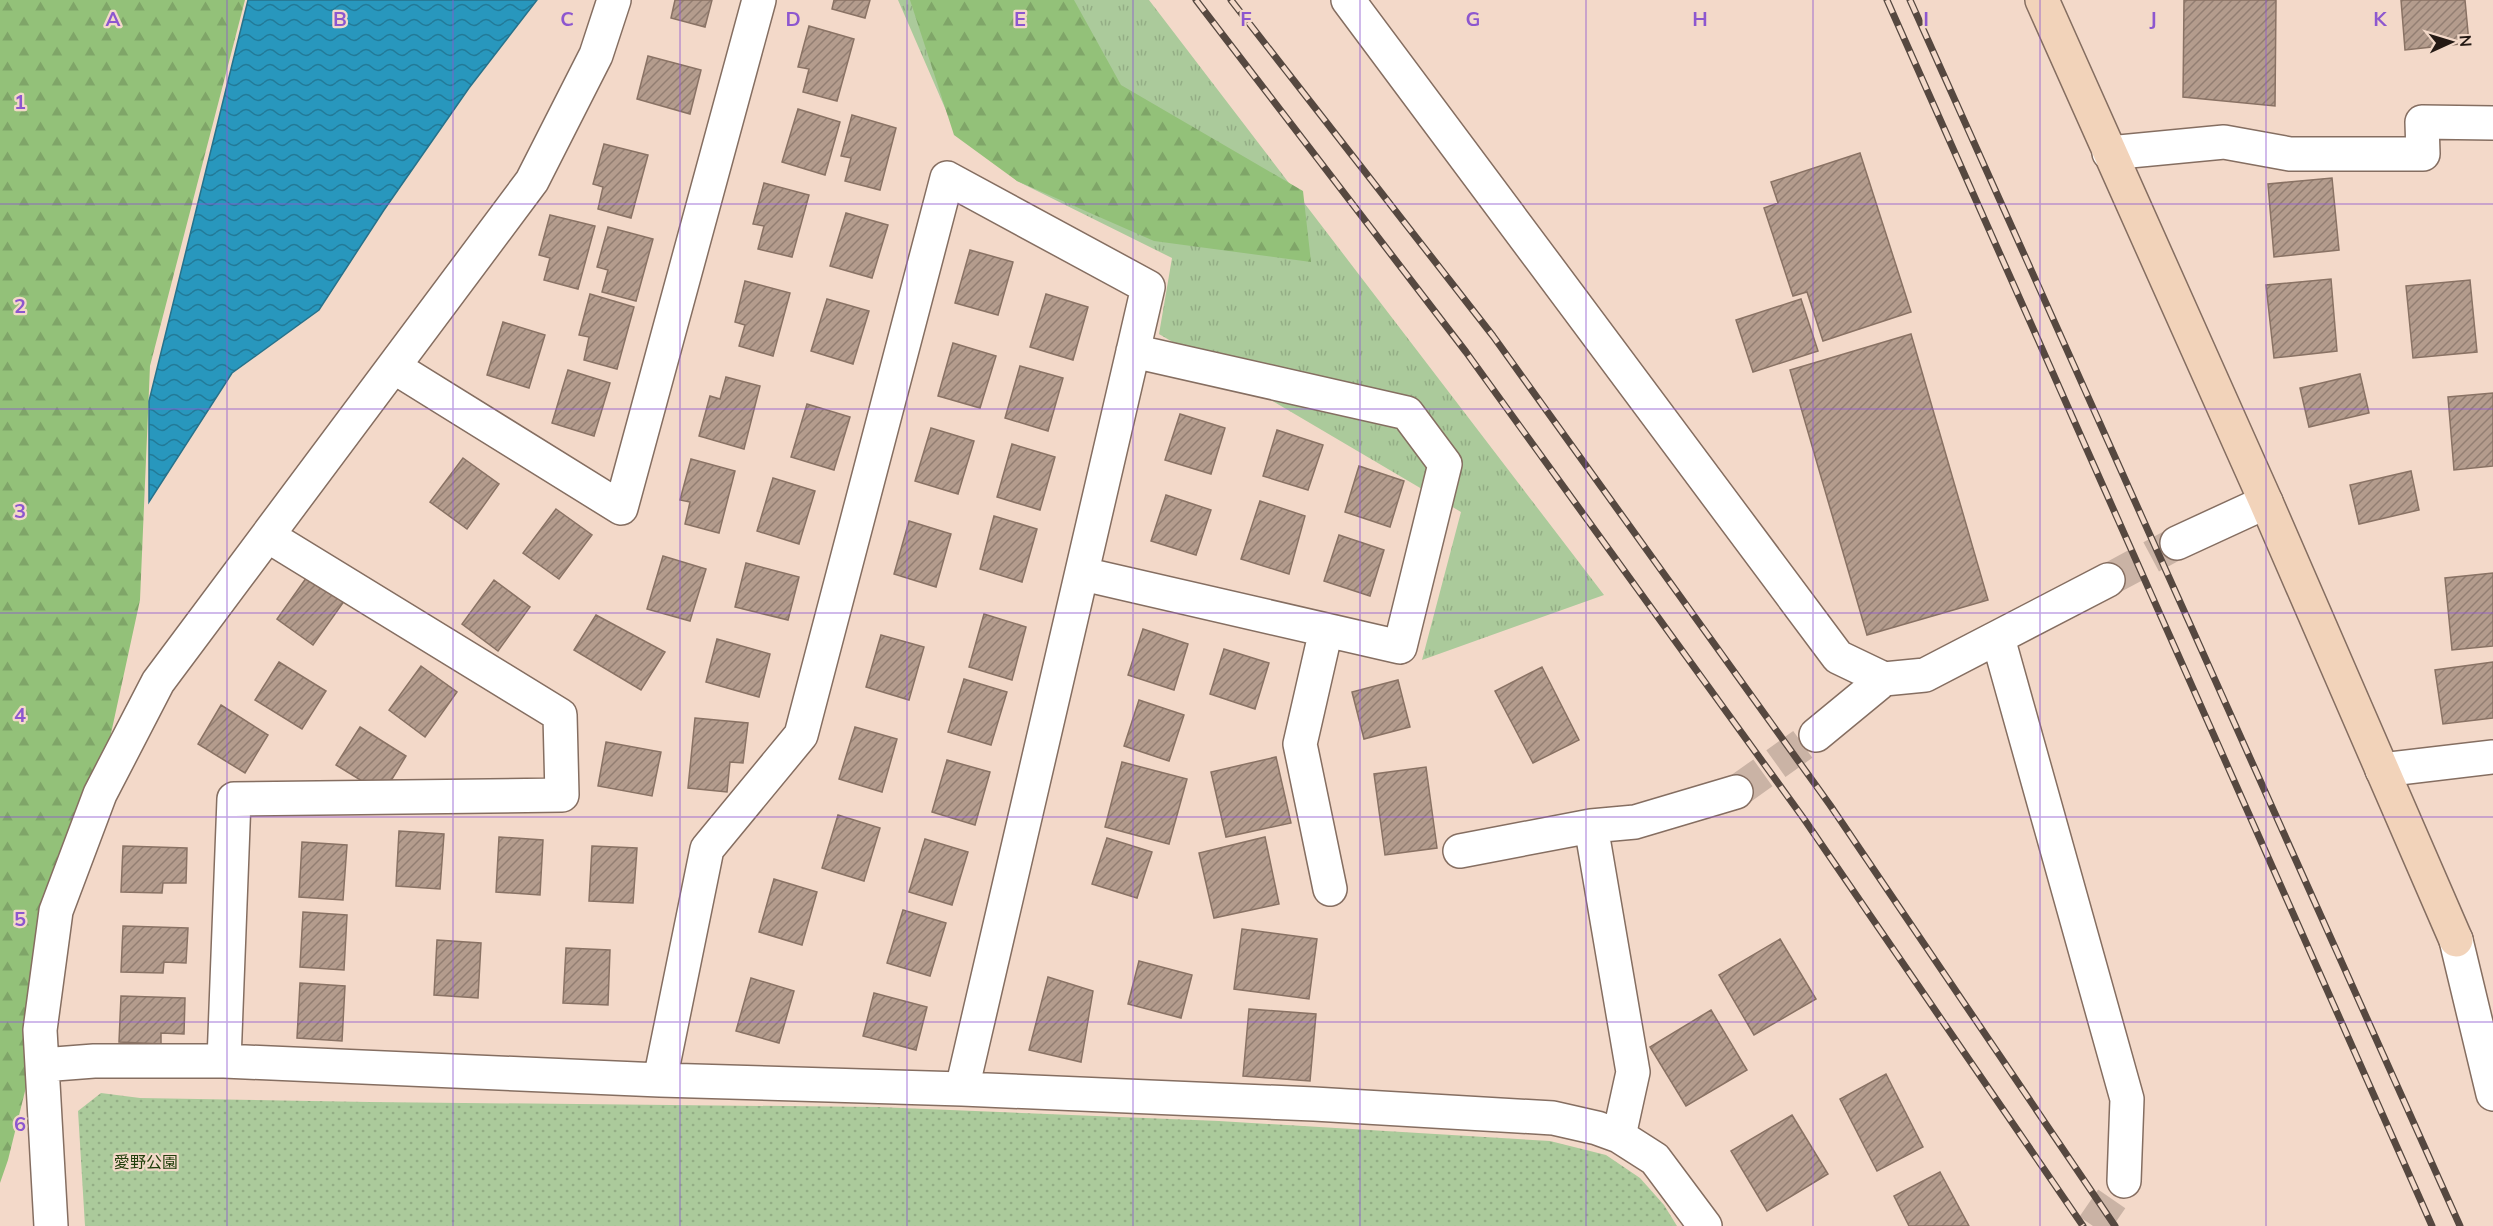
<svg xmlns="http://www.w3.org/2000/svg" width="2493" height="1226" font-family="Mulish,'Noto Sans JP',sans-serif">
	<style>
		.grass { fill: url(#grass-tufts) }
		.forest { fill: url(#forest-firs) }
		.park { fill: url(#park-dots) }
		.water { fill: url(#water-waves); stroke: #27728b; stroke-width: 1.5 }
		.building { fill: url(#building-hatch); stroke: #897264; stroke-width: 1.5 }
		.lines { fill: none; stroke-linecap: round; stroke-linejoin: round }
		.street-tunnel { stroke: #cab3a5; stroke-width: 33; stroke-dasharray: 33 16; stroke-linecap: butt }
		.street-casing { stroke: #856e61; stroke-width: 36 }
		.secondary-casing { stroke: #856e61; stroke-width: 36 }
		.street { stroke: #fff; stroke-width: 33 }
		.secondary { stroke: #f2d3ba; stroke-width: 33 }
		.rail-casing { stroke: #564840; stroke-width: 7 }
		.rail { stroke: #f3d9c9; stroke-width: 4.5; stroke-dasharray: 14; stroke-linecap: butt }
		.grid { fill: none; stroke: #8d57cf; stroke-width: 1.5; stroke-opacity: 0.55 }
		.labels { text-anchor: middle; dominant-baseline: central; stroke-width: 4.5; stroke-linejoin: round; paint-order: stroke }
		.park-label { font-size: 16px; fill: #223f0c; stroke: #f3d9c9 }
		.grid-label { font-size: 20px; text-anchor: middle; font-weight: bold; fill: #8d57cf; stroke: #f3d9c9; stroke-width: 4.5; stroke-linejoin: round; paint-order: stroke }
	</style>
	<defs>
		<pattern id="grass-tufts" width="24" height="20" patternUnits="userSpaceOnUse" patternTransform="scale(1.5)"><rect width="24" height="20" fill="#abca9b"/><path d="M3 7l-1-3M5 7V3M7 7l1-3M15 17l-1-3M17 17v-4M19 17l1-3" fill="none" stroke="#93ad85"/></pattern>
		<pattern id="forest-firs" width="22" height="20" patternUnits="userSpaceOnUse" patternTransform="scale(1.5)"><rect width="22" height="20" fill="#93c179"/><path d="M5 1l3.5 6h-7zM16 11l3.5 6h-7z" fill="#7fa568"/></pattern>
		<pattern id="park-dots" width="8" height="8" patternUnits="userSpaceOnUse" patternTransform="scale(1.5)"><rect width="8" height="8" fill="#abca9b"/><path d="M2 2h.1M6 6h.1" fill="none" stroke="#93ad85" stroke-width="1.8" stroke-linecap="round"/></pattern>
		<pattern id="water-waves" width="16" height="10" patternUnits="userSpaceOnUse" patternTransform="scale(1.5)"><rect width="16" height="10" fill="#2897bd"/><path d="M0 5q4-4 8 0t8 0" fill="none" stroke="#227a98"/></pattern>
		<pattern id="building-hatch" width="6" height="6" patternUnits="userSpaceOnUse" patternTransform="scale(1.5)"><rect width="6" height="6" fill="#b49c8d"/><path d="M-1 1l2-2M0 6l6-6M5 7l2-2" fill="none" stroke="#927e72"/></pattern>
	</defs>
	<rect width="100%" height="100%" fill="#f3d9c9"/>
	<path class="grass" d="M 898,0 L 1149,0 L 1604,595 L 1422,660 L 1461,512 L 1159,334 L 1172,258 L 1017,181 L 948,115 Z"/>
	<path class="forest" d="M 0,0 L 245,0 L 150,366 L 140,600 L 94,812 L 8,1160 L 0,1183 Z
		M 910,0 L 1074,0 L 1121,85 L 1303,191 L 1311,262 L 1154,241 L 1017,181 L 954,135 Z"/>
	<path class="park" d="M 101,1093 L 140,1098 L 370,1102 L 877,1107 L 1219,1121 L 1550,1141 L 1606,1155 L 1640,1178 L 1664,1205 L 1677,1226 L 85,1226 L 78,1111 Z"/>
	<path class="water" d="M 248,0 L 537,0 L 469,88 L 384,210 L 319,310 L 232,373 L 149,502 L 149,401 Z"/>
	<path class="building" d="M 675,0 L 712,0 L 705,27 L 671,18 Z
		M 834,0 L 870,0 L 865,18 L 832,9 Z
		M 2184,0 L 2276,0 L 2275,106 L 2183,97 Z
		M 2401,0 L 2465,0 L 2469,43 L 2405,50 Z
		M 809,26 L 854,39 L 837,101 L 803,92 L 809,69 L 798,67 Z
		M 648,56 L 701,70 L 690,114 L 637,99 Z
		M 798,109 L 840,122 L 825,175 L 782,162 Z
		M 852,115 L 896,128 L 880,190 L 845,181 L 851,158 L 841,156 Z
		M 604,144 L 648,155 L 631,218 L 598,209 L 603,187 L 593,184 Z
		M 1860,153 L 1911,312 L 1823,341 L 1807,292 L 1793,296 L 1764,208 L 1778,203 L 1771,182 Z
		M 2332,178 L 2339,250 L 2274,257 L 2268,184 Z
		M 764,183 L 809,195 L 792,257 L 758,249 L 764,226 L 753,224 Z
		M 846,213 L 888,225 L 872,278 L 830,266 Z
		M 550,215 L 595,226 L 578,289 L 544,280 L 550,258 L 539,255 Z
		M 608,227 L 653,239 L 636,301 L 602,292 L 608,270 L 597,267 Z
		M 970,250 L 1013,262 L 998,315 L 955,303 Z
		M 2331,279 L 2337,351 L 2274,358 L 2266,285 Z
		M 2470,280 L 2477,352 L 2413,358 L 2406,286 Z
		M 745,281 L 790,293 L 773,356 L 739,346 L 745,325 L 735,322 Z
		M 590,294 L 634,307 L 617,369 L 584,360 L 589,337 L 579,335 Z
		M 1046,294 L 1088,307 L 1073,360 L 1030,347 Z
		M 827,299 L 869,311 L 853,364 L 811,351 Z
		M 1801,299 L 1818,351 L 1753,372 L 1736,320 Z
		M 503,322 L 545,335 L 529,388 L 487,375 Z
		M 1911,334 L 1988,600 L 1867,635 L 1790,370 Z
		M 953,343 L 996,356 L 980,408 L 938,396 Z
		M 1020,366 L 1063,378 L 1048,431 L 1005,418 Z
		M 568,370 L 610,383 L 594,436 L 552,423 Z
		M 2360,374 L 2369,413 L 2309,427 L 2300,388 Z
		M 726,377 L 760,386 L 744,449 L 699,436 L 710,396 L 720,399 Z
		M 2493,393 L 2493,466 L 2454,470 L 2448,397 Z
		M 807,404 L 850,417 L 834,470 L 791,457 Z
		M 1180,414 L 1225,428 L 1211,474 L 1165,460 Z
		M 931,428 L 974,441 L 958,494 L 915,481 Z
		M 1277,430 L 1323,445 L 1308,490 L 1263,476 Z
		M 1012,444 L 1055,457 L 1040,510 L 997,497 Z
		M 463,458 L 499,484 L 467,529 L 430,502 Z
		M 691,459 L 735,471 L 719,533 L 685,524 L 690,502 L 680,500 Z
		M 1359,466 L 1404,481 L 1390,527 L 1345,512 Z
		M 2411,471 L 2419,510 L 2359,524 L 2350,485 Z
		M 773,478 L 815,491 L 799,544 L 757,531 Z
		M 1166,495 L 1211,510 L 1196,555 L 1151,541 Z
		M 1260,501 L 1305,516 L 1289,574 L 1241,559 Z
		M 556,509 L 592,535 L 559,579 L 523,553 Z
		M 994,516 L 1037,529 L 1022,582 L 980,569 Z
		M 909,521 L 951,534 L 936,587 L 894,574 Z
		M 1339,535 L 1384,550 L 1370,596 L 1324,581 Z
		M 663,556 L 706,569 L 690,621 L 647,609 Z
		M 746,563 L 799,577 L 788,620 L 735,607 Z
		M 2493,573 L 2493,646 L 2452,650 L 2445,578 Z
		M 309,574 L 345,600 L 313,645 L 277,619 Z
		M 494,580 L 530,607 L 498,651 L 462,624 Z
		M 984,614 L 1026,627 L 1012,680 L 969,667 Z
		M 596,615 L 665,652 L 641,690 L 574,650 Z
		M 1143,629 L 1188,644 L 1174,690 L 1128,675 Z
		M 881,635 L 924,647 L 909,700 L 866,687 Z
		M 717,639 L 770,654 L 759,697 L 706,682 Z
		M 1224,649 L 1269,663 L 1255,709 L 1210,694 Z
		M 279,662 L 326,691 L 302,729 L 255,700 Z
		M 2493,662 L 2493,718 L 2443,724 L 2435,670 Z
		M 421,666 L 457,692 L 425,737 L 389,710 Z
		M 1542,667 L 1579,740 L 1533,763 L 1495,691 Z
		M 964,679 L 1007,692 L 991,745 L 948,732 Z
		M 1398,680 L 1410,727 L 1364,739 L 1352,692 Z
		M 1139,700 L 1184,715 L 1169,761 L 1124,746 Z
		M 221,705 L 268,735 L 245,773 L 198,744 Z
		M 695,718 L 748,723 L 743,763 L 730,762 L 727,792 L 688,788 Z
		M 360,727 L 406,756 L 383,794 L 336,765 Z
		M 855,727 L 897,739 L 882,792 L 839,779 Z
		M 606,742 L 661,752 L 652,796 L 598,786 Z
		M 1276,757 L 1291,823 L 1226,837 L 1211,772 Z
		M 947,760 L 990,772 L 975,825 L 932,812 Z
		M 1122,762 L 1187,779 L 1169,844 L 1105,827 Z
		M 1426,767 L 1437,848 L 1385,855 L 1374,774 Z
		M 838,815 L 880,828 L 864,881 L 822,868 Z
		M 399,831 L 444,834 L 440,889 L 396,886 Z
		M 499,837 L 543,840 L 540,895 L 496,892 Z
		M 1265,837 L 1279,904 L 1214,918 L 1199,853 Z
		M 1107,838 L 1152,852 L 1137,898 L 1092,884 Z
		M 925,839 L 968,852 L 952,905 L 909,892 Z
		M 302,842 L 347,845 L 343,900 L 299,897 Z
		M 123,846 L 187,848 L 186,883 L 163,883 L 162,893 L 121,892 Z
		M 592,846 L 637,848 L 633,903 L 589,901 Z
		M 774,879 L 817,892 L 802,945 L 759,932 Z
		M 903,910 L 946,923 L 930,976 L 887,963 Z
		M 303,912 L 347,915 L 344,970 L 300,967 Z
		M 123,926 L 188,928 L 186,963 L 164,962 L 163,973 L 121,972 Z
		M 1242,929 L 1317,939 L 1309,999 L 1234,989 Z
		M 1780,939 L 1816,999 L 1754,1035 L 1719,975 Z
		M 437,940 L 481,943 L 478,998 L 434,995 Z
		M 566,948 L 610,950 L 608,1005 L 563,1003 Z
		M 1139,961 L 1192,975 L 1181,1018 L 1128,1004 Z
		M 1048,977 L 1093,991 L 1081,1062 L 1029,1050 Z
		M 751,978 L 794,991 L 779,1043 L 736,1031 Z
		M 300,983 L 345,986 L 342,1041 L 297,1038 Z
		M 874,993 L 927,1007 L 916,1050 L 863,1036 Z
		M 121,996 L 185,998 L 184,1034 L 161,1033 L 161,1044 L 119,1042 Z
		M 1249,1009 L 1316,1014 L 1310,1081 L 1243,1076 Z
		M 1711,1010 L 1747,1070 L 1686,1106 L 1650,1047 Z
		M 1886,1074 L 1923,1147 L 1877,1171 L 1840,1099 Z
		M 1792,1115 L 1828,1174 L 1767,1211 L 1731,1151 Z
		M 1940,1172 L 1969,1226 L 1909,1226 L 1894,1196 Z"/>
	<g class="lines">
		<path class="street-tunnel" d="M 2108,580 L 2177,543
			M 1736,792 L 1816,735
			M 2093,1226 L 2124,1181"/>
		<defs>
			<path id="street" d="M 1348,0 L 1838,657 L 1884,679 L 1925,675 L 2108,580
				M 2109,153 L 2224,142 L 2290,154 L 2423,154 L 2422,122 L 2493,123
				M 394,367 L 621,508 L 759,0
				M 2177,543 L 2266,502
				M 1083,574 L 1400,647 L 1445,464 L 1407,413 L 1133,351
				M 1326,630 L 1300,744 L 1330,889
				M 1998,638 L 2127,1099 L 2124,1181
				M 1816,735 L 1884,679
				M 2382,770 L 2493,757
				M 1591,826 L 1633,1072 L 1619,1136
				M 1460,851 L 1591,826 L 1635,822 L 1736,792
				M 2456,940 L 2493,1094
				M 224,1061 L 234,799 L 562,795 L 560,715 L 268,536
				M 42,1065 L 94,1061 L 224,1061 L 660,1080 L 962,1089 L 1314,1104 L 1553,1118 L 1597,1128 L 1619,1136 L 1655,1159 L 1705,1226
				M 660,1080 L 707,849 L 801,735 L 947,178 L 1148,287 L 962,1089
				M 51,1226 L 40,1030 L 56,911 L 100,794 L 158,682 L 532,181 L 596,55 L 614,0"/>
			<path id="secondary" d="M 2042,0 L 2266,502 L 2456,940"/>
		</defs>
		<use href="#street" class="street-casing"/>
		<use href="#secondary" class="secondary-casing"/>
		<use href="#street" class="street"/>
		<use href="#secondary" class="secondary"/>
		<defs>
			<path id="rail" d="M 1196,0 L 1466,352 L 1804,819 L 2083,1226
				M 1231,0 L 1493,336 L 1830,805 L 2115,1226
				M 1887,0 L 2432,1226
				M 1910,0 L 2460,1226"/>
		</defs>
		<use href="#rail" class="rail-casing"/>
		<use href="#rail" class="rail"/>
	</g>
	<path class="grid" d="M 227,0 L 227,1226M 453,0 L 453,1226M 680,0 L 680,1226M 907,0 L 907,1226M 1133,0 L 1133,1226M 1360,0 L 1360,1226M 1586,0 L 1586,1226M 1813,0 L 1813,1226M 2040,0 L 2040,1226M 2266,0 L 2266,1226M 0,204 L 2493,204M 0,409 L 2493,409M 0,613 L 2493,613M 0,817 L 2493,817M 0,1022 L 2493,1022"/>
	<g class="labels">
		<g class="park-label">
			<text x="146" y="1162">愛野公園</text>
		</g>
	</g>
	<g class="grid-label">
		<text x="113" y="26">A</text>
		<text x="340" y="26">B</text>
		<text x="567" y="26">C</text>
		<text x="793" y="26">D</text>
		<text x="1020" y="26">E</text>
		<text x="1246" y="26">F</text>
		<text x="1473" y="26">G</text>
		<text x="1700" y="26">H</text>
		<text x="1926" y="26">I</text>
		<text x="2153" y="26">J</text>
		<text x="2380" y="26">K</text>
		<text x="20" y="109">1</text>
		<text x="20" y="313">2</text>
		<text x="20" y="518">3</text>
		<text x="20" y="722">4</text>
		<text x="20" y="926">5</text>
		<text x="20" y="1131">6</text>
	</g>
	<g transform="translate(2451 42) rotate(86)" stroke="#f3d9c9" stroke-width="4.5" paint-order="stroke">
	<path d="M0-4.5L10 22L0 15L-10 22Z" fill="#241a15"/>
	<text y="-9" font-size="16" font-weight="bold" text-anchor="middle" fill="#241a15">N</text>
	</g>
</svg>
